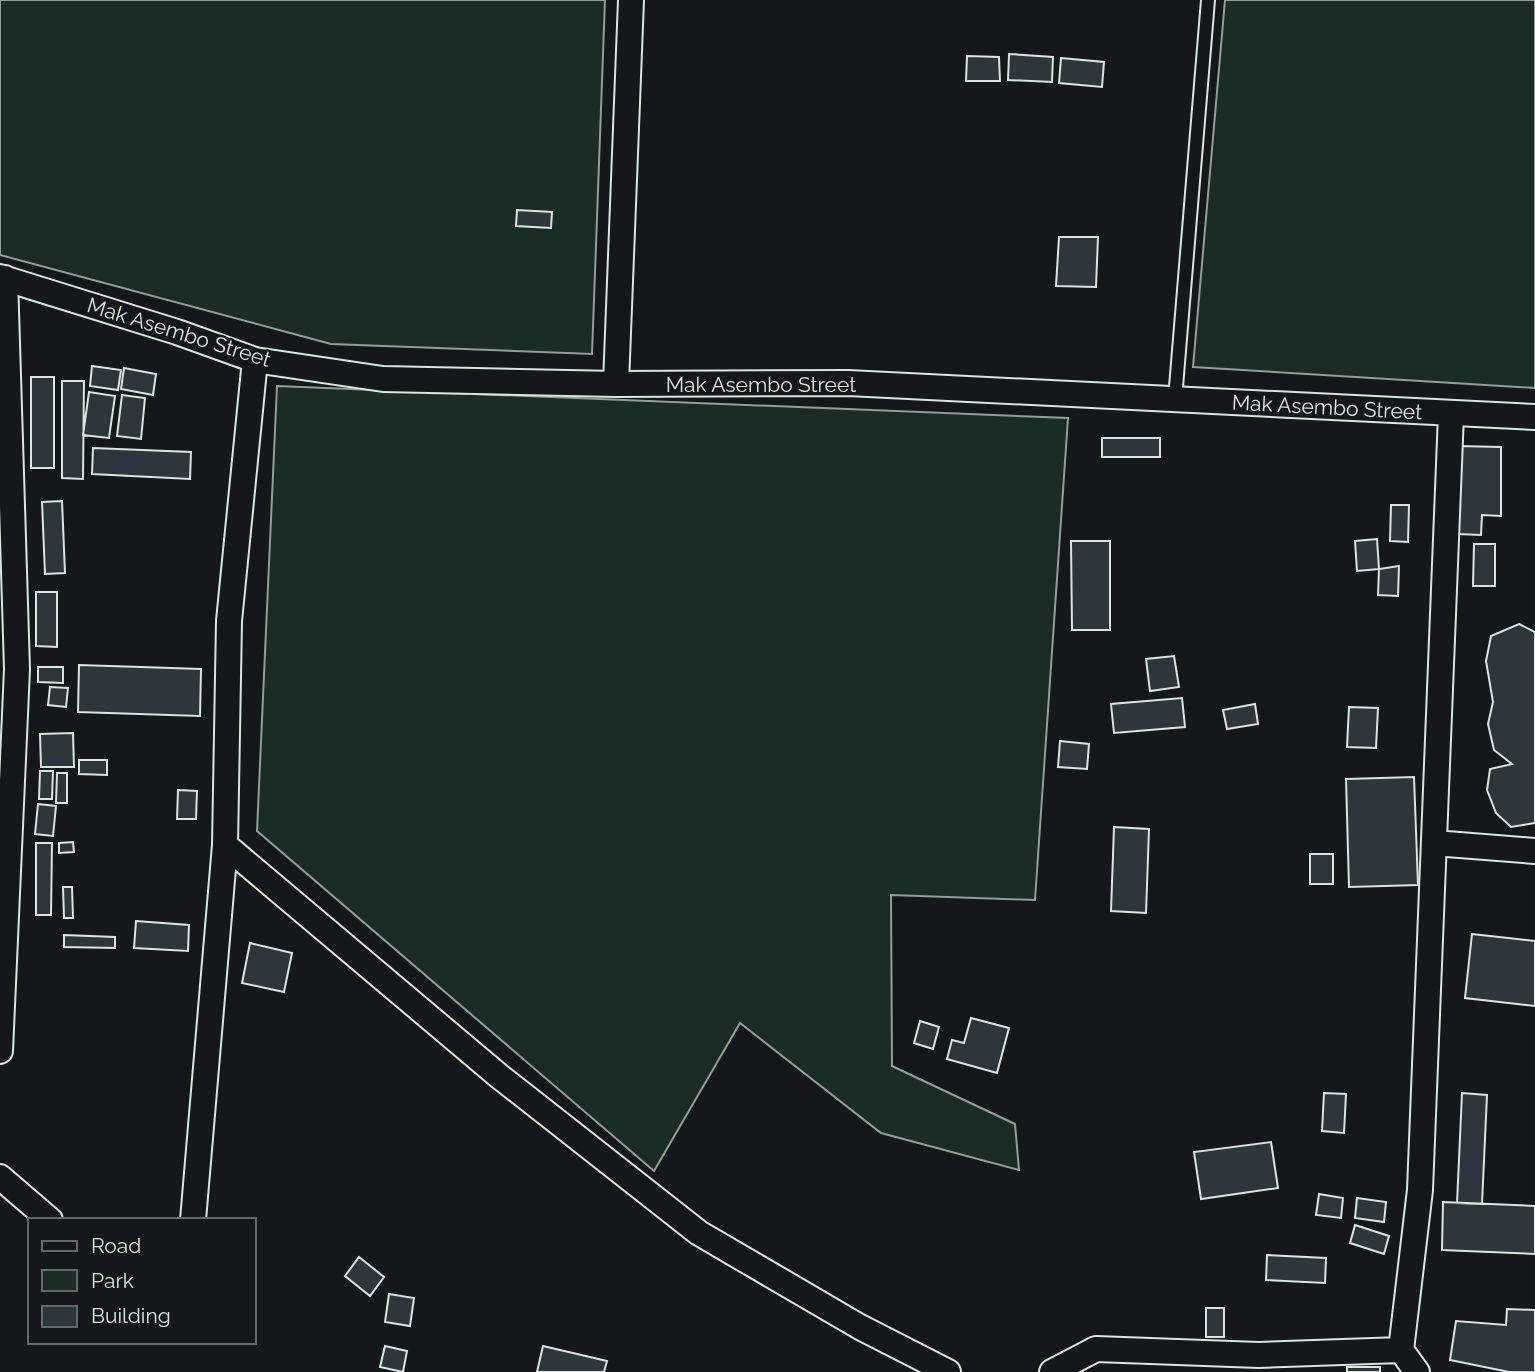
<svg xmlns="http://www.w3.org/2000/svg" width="1535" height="1372" font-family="Raleway,sans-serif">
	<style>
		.green { fill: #1a2d24; stroke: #939e99; stroke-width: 2 }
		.building { fill: #2c363c; stroke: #d8e6dc; stroke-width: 2 }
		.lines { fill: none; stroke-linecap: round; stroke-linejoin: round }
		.lane-casing { stroke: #d8e6dc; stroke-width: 16 }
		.street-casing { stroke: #d8e6dc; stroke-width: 28 }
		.lane { stroke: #14181c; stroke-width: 12 }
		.street { stroke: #14181c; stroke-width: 24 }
		.labels { text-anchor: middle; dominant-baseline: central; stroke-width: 5; stroke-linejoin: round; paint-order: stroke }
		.street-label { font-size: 21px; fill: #d8e6dc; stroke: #14181c }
	</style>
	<rect width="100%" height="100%" fill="#14181c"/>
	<path class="green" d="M 0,0 L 605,0 L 592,354 L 331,344 L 0,255 Z
		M 1225,0 L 1535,0 L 1535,388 L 1193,367 Z
		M 277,386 L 1068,418 L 1035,900 L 891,895 L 892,1066 L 1015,1124 L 1019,1170 L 881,1133 L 740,1023 L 654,1171 L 257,831 Z"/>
	<path class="building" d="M 1009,54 L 1053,57 L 1052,82 L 1008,80 Z
		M 967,56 L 999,57 L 1000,81 L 966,81 Z
		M 1061,58 L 1104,62 L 1102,87 L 1059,83 Z
		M 517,210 L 552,212 L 551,228 L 516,226 Z
		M 1059,237 L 1098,237 L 1096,287 L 1056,286 Z
		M 92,366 L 121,370 L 118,390 L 90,386 Z
		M 124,368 L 156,374 L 153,395 L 121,389 Z
		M 31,377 L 54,377 L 54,468 L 31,468 Z
		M 62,381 L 84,381 L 83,479 L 62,478 Z
		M 89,392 L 115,396 L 109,438 L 83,435 Z
		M 122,395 L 145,398 L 141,439 L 117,436 Z
		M 1102,438 L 1160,438 L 1160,457 L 1102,457 Z
		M 1458,446 L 1501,447 L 1501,516 L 1482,515 L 1481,535 L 1458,534 Z
		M 93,448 L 191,452 L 190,479 L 92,474 Z
		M 62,501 L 65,573 L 45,574 L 42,502 Z
		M 1391,505 L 1409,505 L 1408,542 L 1390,541 Z
		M 1377,539 L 1379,569 L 1357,571 L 1355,541 Z
		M 1071,541 L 1110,541 L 1110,630 L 1072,630 Z
		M 1474,544 L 1495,544 L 1495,586 L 1473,586 Z
		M 1399,566 L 1398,596 L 1378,595 L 1379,569 Z
		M 36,592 L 57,592 L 57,647 L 36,646 Z
		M 1519,624 L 1535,632 L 1535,823 L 1511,827 L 1496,813 L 1487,790 L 1490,769 L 1512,764 L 1494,750 L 1488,724 L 1493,702 L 1486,661 L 1491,636 Z
		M 1174,656 L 1179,687 L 1150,691 L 1146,659 Z
		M 79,665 L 201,669 L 200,716 L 78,712 Z
		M 38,667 L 63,667 L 63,683 L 38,682 Z
		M 50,687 L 68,688 L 66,707 L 48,705 Z
		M 1182,698 L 1185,727 L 1114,733 L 1111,704 Z
		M 1255,704 L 1258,724 L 1227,729 L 1223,710 Z
		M 1349,707 L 1378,708 L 1376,748 L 1347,747 Z
		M 73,733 L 74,767 L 41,767 L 40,734 Z
		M 1060,741 L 1089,744 L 1087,769 L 1058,767 Z
		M 79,760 L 107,760 L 107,775 L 79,774 Z
		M 40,771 L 53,771 L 52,799 L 39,799 Z
		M 57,773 L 67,773 L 67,803 L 56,803 Z
		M 1414,777 L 1418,885 L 1349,887 L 1346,779 Z
		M 178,790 L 197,791 L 196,819 L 177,819 Z
		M 38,804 L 56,806 L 53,836 L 35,834 Z
		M 1114,827 L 1149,829 L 1146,913 L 1111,911 Z
		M 73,842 L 74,852 L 59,853 L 59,843 Z
		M 36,843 L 52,843 L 51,915 L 36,915 Z
		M 1310,854 L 1333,854 L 1333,884 L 1310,884 Z
		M 63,887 L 72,887 L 73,918 L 64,918 Z
		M 136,921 L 189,925 L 188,951 L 134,948 Z
		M 1472,934 L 1535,941 L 1535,1006 L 1465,998 Z
		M 64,935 L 115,937 L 115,948 L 64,947 Z
		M 250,943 L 292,953 L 284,992 L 242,983 Z
		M 971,1018 L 1009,1028 L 997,1073 L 947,1059 L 952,1040 L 964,1043 Z
		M 920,1021 L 939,1027 L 933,1049 L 914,1043 Z
		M 1324,1093 L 1346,1094 L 1344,1133 L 1322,1131 Z
		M 1462,1093 L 1487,1095 L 1482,1204 L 1457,1203 Z
		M 1271,1142 L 1278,1188 L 1201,1199 L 1194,1152 Z
		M 1319,1194 L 1343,1198 L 1341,1218 L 1316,1215 Z
		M 1357,1198 L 1386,1202 L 1384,1222 L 1355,1218 Z
		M 1443,1202 L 1535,1206 L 1535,1254 L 1442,1250 Z
		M 1355,1225 L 1389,1236 L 1384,1254 L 1350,1243 Z
		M 1267,1255 L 1326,1258 L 1325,1283 L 1266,1280 Z
		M 359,1257 L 384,1277 L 370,1296 L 345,1276 Z
		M 389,1294 L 414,1298 L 410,1326 L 385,1322 Z
		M 1206,1308 L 1224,1308 L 1224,1337 L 1206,1337 Z
		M 1507,1309 L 1535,1310 L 1535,1372 L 1509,1372 L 1450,1360 L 1456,1321 L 1506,1325 Z
		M 385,1346 L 407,1351 L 403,1372 L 380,1367 Z
		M 543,1346 L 607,1361 L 604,1372 L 537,1372 Z
		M 1347,1367 L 1380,1367 L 1380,1372 L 1347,1372 Z"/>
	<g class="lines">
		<defs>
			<path id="lane" d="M 1175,399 L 1208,0"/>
			<path id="street" d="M 0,277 L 177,332 L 255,360 L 383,379 L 616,384 L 848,383 L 1535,417
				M 616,384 L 631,0
				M 1434,843 L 1535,851
				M 225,845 L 499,1076 L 699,1233 L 860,1327 L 948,1372
				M 0,1051 L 17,669 L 5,278
				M 0,1177 L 50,1220
				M 193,1220 L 225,845 L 229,621 L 255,360
				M 1052,1372 L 1096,1349 L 1259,1355 L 1401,1350
				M 1417,1372 L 1401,1350 L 1420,1190 L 1451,414"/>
		</defs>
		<use href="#lane" class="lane-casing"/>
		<use href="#street" class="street-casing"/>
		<use href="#lane" class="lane"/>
		<use href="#street" class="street"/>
	</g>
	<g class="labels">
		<g class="street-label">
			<text transform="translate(179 332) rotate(17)">Mak Asembo Street</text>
			<text x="761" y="384">Mak Asembo Street</text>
			<text transform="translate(1327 407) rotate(3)">Mak Asembo Street</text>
		</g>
	</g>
	<rect x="28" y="1218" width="228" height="126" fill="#14181c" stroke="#626a69" stroke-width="2"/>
	<rect x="42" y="1241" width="35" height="10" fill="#14181c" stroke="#626a69" stroke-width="2"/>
	<text x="91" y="1253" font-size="21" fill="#d8e6dc">Road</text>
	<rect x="42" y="1270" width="35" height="21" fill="#1a2d24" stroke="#626a69" stroke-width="2"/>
	<text x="91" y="1288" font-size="21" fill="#d8e6dc">Park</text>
	<rect x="42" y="1306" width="35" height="21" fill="#2c363c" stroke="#626a69" stroke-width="2"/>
	<text x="91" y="1323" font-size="21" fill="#d8e6dc">Building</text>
</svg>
